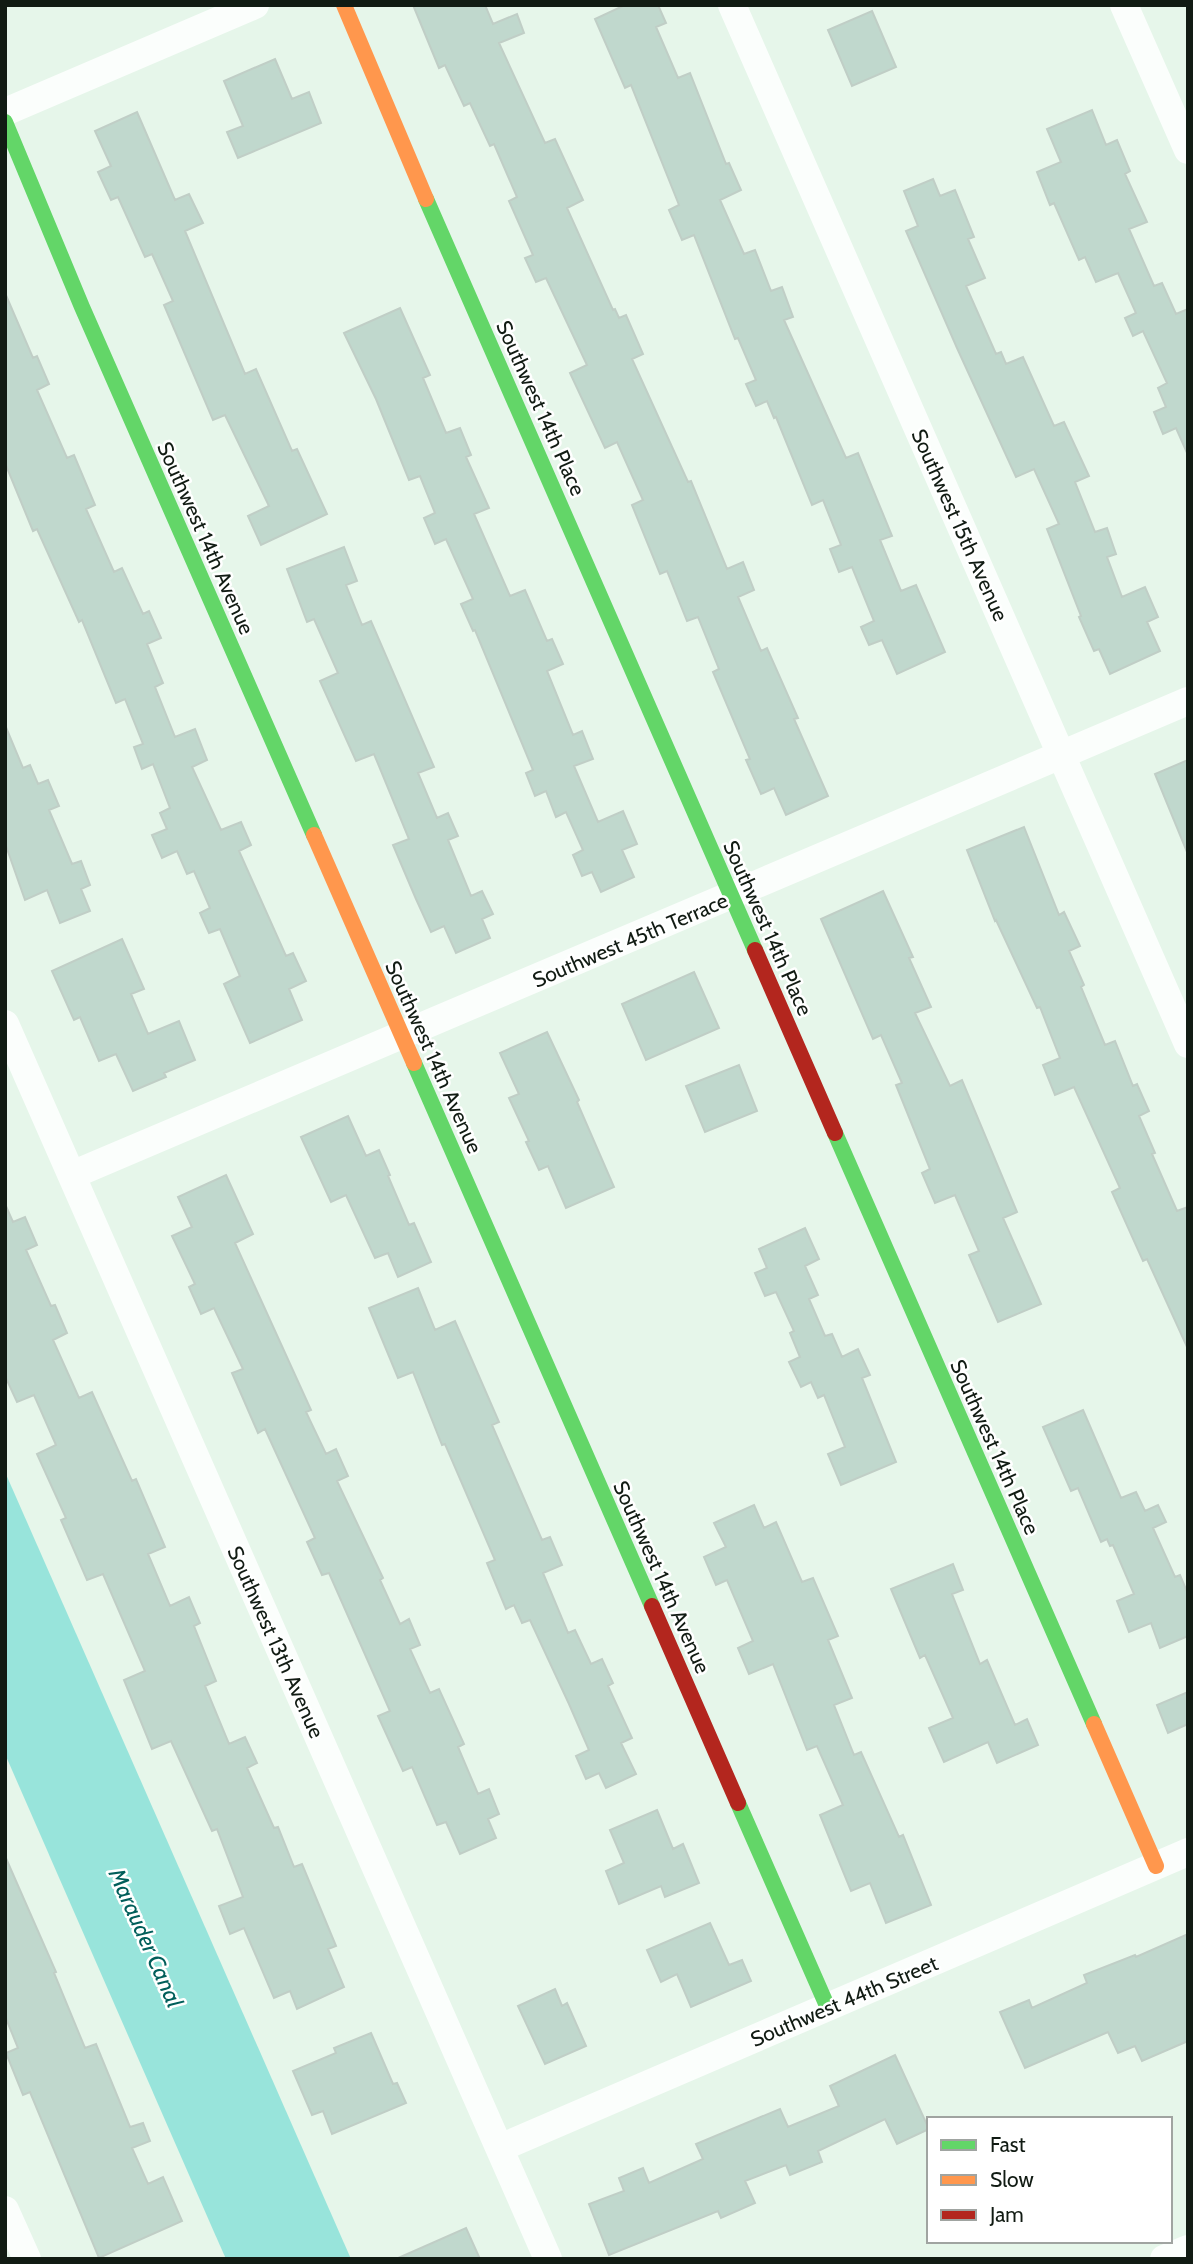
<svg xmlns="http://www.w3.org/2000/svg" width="1193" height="2264" font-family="Cabin,sans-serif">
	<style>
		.water { fill: #98e4db }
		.building { fill: #c0d8cd; stroke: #c0cec6; stroke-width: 2 }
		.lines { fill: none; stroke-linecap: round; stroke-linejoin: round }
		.street { stroke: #fbfefc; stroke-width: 28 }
		.fast { stroke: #63d668; stroke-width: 16 }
		.slow { stroke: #ff974d; stroke-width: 16 }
		.jam { stroke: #b3261e; stroke-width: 16 }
		.labels { text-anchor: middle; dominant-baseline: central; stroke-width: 5; stroke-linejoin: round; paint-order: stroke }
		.street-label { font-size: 21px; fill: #111b13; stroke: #fff }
		.water-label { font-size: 23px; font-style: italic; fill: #005e5a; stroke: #fff }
	</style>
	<rect width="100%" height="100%" fill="#e6f6ea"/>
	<path class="water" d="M 5,1472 L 351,2259 L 226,2259 L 214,2232 L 5,1754 Z"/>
	<path class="building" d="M 413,5 L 485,5 L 493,24 L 517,14 L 524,33 L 499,43 L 545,143 L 555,139 L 583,200 L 567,208 L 613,310 L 615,309 L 619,318 L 626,315 L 643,354 L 632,359 L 688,482 L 691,481 L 727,569 L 743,562 L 754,590 L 738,597 L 761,651 L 767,648 L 798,718 L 794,719 L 828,796 L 786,815 L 774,788 L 761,794 L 746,760 L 750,759 L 713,672 L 719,669 L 698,617 L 687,621 L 667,571 L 660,574 L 632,505 L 643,500 L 617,442 L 605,448 L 570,373 L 587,365 L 546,278 L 536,282 L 525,258 L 533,255 L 509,201 L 517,197 L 494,144 L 490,146 L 470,103 L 464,106 L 445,65 L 439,68 Z
		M 625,5 L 658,5 L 666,23 L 656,27 L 678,78 L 690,73 L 726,164 L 729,163 L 741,190 L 720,200 L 744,254 L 755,250 L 771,291 L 782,287 L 793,317 L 784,320 L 846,458 L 858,453 L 892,536 L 880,540 L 901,591 L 916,585 L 945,652 L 897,674 L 882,640 L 869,645 L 861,627 L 874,621 L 852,567 L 839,572 L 830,549 L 841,545 L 823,500 L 812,505 L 776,417 L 774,418 L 767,401 L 756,406 L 746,384 L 756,380 L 738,338 L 735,339 L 694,235 L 682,240 L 669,210 L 679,205 L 631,85 L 625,88 L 595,19 Z
		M 872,11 L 896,67 L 852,86 L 828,30 Z
		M 275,59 L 292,99 L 309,92 L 321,123 L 238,158 L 227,132 L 243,126 L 224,81 Z
		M 1092,110 L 1106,145 L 1117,140 L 1130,171 L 1125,174 L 1147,222 L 1129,229 L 1154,286 L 1162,283 L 1176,314 L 1188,309 L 1188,455 L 1176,428 L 1163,434 L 1154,412 L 1166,407 L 1158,388 L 1167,383 L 1143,331 L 1133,336 L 1125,318 L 1136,313 L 1118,273 L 1096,282 L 1085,257 L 1079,260 L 1054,203 L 1050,205 L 1037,172 L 1061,162 L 1047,129 Z
		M 137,112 L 175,200 L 189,194 L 203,223 L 185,231 L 245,374 L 256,369 L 292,451 L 297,449 L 327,514 L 261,545 L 248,516 L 269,506 L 225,415 L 213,420 L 164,305 L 173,301 L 152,254 L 145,257 L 118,197 L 111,200 L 98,172 L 111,166 L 95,131 Z
		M 933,179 L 940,196 L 955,190 L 974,237 L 968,239 L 985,278 L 966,286 L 996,354 L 1001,352 L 1006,364 L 1023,357 L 1054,426 L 1064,422 L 1089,476 L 1075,482 L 1095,532 L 1107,528 L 1116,554 L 1107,557 L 1122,597 L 1145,587 L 1158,617 L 1147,622 L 1160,651 L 1110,674 L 1099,649 L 1094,651 L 1079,617 L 1081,616 L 1047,529 L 1059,524 L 1034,469 L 1016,477 L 957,348 L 906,231 L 918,226 L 904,191 Z
		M 5,293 L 33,358 L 37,356 L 49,384 L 37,390 L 67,458 L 74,455 L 95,505 L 86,509 L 114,572 L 122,568 L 143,614 L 149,611 L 161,638 L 147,644 L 163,683 L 155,687 L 175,737 L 195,729 L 207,760 L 192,767 L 221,830 L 241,822 L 251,845 L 239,851 L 286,956 L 293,953 L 306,981 L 289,989 L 302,1020 L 250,1043 L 224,984 L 240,976 L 220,929 L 209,933 L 200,913 L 210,908 L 194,871 L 187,874 L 177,851 L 162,858 L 152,835 L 167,829 L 160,813 L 170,808 L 153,764 L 142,769 L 134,747 L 143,744 L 125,699 L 116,703 L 82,620 L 79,622 L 37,529 L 33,531 L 5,463 Z
		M 400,308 L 430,375 L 423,378 L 446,433 L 460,428 L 471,455 L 466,457 L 489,508 L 474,514 L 510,596 L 525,590 L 547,641 L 552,639 L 563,664 L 547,671 L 573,735 L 582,731 L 593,759 L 574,766 L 598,822 L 623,811 L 637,844 L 622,850 L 634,877 L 601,892 L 592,872 L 582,876 L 573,855 L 583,850 L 566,812 L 556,817 L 546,791 L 535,796 L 526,773 L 533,770 L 475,630 L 473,631 L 461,604 L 473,599 L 446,539 L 435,544 L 424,518 L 435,513 L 420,476 L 409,480 L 376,399 L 344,333 Z
		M 344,547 L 357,581 L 346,585 L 362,625 L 371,621 L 434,767 L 418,773 L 437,818 L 448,813 L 458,836 L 448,840 L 471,896 L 482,891 L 493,914 L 482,919 L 490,938 L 456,953 L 444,926 L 431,932 L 416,899 L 393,845 L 409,839 L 374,754 L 356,761 L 320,681 L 338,673 L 314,619 L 307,622 L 287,569 Z
		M 5,725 L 23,768 L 30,765 L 38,784 L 48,780 L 59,806 L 49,810 L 72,864 L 81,861 L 90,885 L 81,889 L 90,911 L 60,923 L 47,890 L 25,900 L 5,843 Z
		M 1188,760 L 1188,852 L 1187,852 L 1155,774 Z
		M 1024,827 L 1059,915 L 1064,912 L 1080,946 L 1069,951 L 1084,985 L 1081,987 L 1105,1045 L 1115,1041 L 1133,1086 L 1137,1084 L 1149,1111 L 1139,1116 L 1155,1153 L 1152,1154 L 1177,1211 L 1188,1207 L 1188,1349 L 1147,1259 L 1143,1261 L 1112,1192 L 1120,1188 L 1074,1087 L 1055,1095 L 1043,1065 L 1060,1058 L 1040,1007 L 1037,1008 L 996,920 L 995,921 L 967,850 Z
		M 883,891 L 913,957 L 909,958 L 931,1007 L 915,1013 L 950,1086 L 962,1080 L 1017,1212 L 1003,1218 L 1041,1304 L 998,1322 L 969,1255 L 979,1251 L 955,1195 L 935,1203 L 922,1173 L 930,1169 L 896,1085 L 902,1083 L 881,1035 L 873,1039 L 821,919 Z
		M 122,939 L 144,989 L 131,994 L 148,1034 L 179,1021 L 195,1060 L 164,1073 L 166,1077 L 133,1091 L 116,1054 L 99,1061 L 80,1017 L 74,1020 L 52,971 Z
		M 694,972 L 719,1028 L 646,1060 L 622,1004 Z
		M 547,1032 L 579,1100 L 577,1102 L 614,1187 L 566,1208 L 548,1166 L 539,1170 L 526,1142 L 529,1141 L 509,1098 L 519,1094 L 500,1053 Z
		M 739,1065 L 757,1111 L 705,1132 L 686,1086 Z
		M 348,1116 L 366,1156 L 379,1150 L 390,1175 L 388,1176 L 409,1225 L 414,1223 L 431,1262 L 398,1277 L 388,1253 L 375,1258 L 346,1195 L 331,1202 L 301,1137 Z
		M 226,1175 L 253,1234 L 235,1243 L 311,1410 L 306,1412 L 326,1454 L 336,1449 L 348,1476 L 337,1481 L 383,1578 L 380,1580 L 400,1624 L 409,1619 L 420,1645 L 410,1649 L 430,1693 L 439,1689 L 464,1744 L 458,1747 L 478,1794 L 489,1789 L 499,1814 L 488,1819 L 496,1838 L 460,1854 L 446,1822 L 437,1825 L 412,1767 L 403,1771 L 378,1716 L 390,1711 L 329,1573 L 322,1575 L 307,1542 L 315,1538 L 265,1429 L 258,1433 L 232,1373 L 243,1369 L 214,1308 L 201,1314 L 189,1287 L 195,1284 L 172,1236 L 192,1227 L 178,1197 Z
		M 5,1204 L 13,1222 L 25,1217 L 37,1245 L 26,1250 L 51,1306 L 55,1305 L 67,1333 L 53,1340 L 79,1398 L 92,1392 L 132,1481 L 136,1479 L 165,1547 L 148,1554 L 170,1606 L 189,1597 L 200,1623 L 194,1626 L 216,1681 L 205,1686 L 229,1744 L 245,1737 L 257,1763 L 247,1768 L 274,1828 L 278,1827 L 294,1867 L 302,1864 L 336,1946 L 328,1949 L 344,1987 L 297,2009 L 290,1991 L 274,1998 L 244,1928 L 230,1934 L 219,1906 L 243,1897 L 217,1829 L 212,1831 L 171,1741 L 152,1749 L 124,1680 L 145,1671 L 103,1574 L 87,1580 L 61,1520 L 66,1518 L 37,1454 L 56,1445 L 34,1395 L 17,1402 L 5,1376 Z
		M 805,1228 L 819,1259 L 805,1266 L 818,1295 L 809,1299 L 825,1336 L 832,1334 L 842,1357 L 858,1349 L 870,1375 L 862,1378 L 896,1462 L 841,1485 L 828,1454 L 845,1447 L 824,1395 L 818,1398 L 811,1382 L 801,1387 L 789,1362 L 800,1357 L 790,1333 L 794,1331 L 776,1292 L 765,1296 L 755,1273 L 767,1268 L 759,1249 Z
		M 418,1288 L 435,1330 L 455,1321 L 499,1422 L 492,1425 L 542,1540 L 550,1537 L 562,1565 L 543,1573 L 568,1633 L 575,1630 L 591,1664 L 602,1659 L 613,1683 L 608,1686 L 632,1738 L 621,1743 L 636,1774 L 606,1788 L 599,1773 L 586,1779 L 576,1756 L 589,1750 L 569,1704 L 530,1620 L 522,1623 L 514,1605 L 506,1609 L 487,1563 L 495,1560 L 445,1444 L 442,1445 L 413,1372 L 398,1378 L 369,1308 Z
		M 1083,1410 L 1121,1498 L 1136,1492 L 1145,1511 L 1158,1505 L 1166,1522 L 1153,1528 L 1175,1577 L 1180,1575 L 1188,1594 L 1188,1636 L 1160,1648 L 1151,1623 L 1129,1632 L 1117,1601 L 1134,1594 L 1113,1545 L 1110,1546 L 1107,1539 L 1101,1542 L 1078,1488 L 1071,1491 L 1043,1427 Z
		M 754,1505 L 764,1528 L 776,1522 L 802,1582 L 813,1578 L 838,1636 L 828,1640 L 852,1698 L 834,1705 L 854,1755 L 861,1752 L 899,1837 L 903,1835 L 931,1905 L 886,1923 L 870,1883 L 851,1891 L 820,1815 L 843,1805 L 817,1746 L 807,1750 L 773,1664 L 749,1674 L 738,1648 L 753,1641 L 727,1580 L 716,1585 L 704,1557 L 726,1547 L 714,1523 Z
		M 953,1564 L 963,1590 L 952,1594 L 980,1664 L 987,1660 L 1015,1725 L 1027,1719 L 1038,1745 L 997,1763 L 988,1742 L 944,1762 L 929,1728 L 953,1718 L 925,1655 L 920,1658 L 891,1589 Z
		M 1188,1692 L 1188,1724 L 1168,1733 L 1157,1705 Z
		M 657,1810 L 673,1849 L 683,1844 L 699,1883 L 665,1897 L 661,1886 L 619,1904 L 606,1871 L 624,1863 L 610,1830 Z
		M 5,1856 L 56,1972 L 54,1973 L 85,2048 L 96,2044 L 130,2127 L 143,2123 L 150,2141 L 132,2148 L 148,2184 L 163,2177 L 182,2221 L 99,2258 L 30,2092 L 23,2095 L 6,2053 L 18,2048 L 5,2016 Z
		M 710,1923 L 729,1965 L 742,1960 L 751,1981 L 691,2007 L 677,1974 L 661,1982 L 647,1950 Z
		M 1188,1934 L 1188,2041 L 1142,2061 L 1135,2046 L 1118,2053 L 1108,2032 L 1025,2068 L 1000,2012 L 1029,2000 L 1032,2008 L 1087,1983 L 1084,1975 L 1135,1955 L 1136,1957 Z
		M 555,1989 L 562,2006 L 567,2003 L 586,2046 L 545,2064 L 518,2006 Z
		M 371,2033 L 393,2084 L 397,2083 L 406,2103 L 332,2134 L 323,2111 L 312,2115 L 293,2071 L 336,2053 L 334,2048 Z
		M 895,2055 L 929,2129 L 897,2144 L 885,2119 L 818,2151 L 822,2162 L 790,2175 L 786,2165 L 745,2181 L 755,2203 L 721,2218 L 718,2211 L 609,2255 L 589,2204 L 624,2191 L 619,2178 L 643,2168 L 649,2183 L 703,2159 L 696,2144 L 780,2109 L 788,2127 L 839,2106 L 830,2086 Z
		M 466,2228 L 480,2259 L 396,2259 Z"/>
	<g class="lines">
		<path class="street" d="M 732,5 L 1188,1044
			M 1124,5 L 1188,150
			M 5,112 L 255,5
			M 5,1024 L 548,2259
			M 72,1175 L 1188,701
			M 500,2148 L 1188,1852
			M 5,2210 L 27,2259
			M 1164,2259 L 1188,2249"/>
		<path class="fast" d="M 5,122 L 82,307 L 314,835
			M 426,199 L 755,950
			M 414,1063 L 652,1606
			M 835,1133 L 1094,1724
			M 738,1803 L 828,2008"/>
		<path class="slow" d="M 344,5 L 426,199
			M 314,835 L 414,1063
			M 1094,1724 L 1156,1866"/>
		<path class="jam" d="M 755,950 L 835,1133
			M 652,1606 L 738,1803"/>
	</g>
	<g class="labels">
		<g class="street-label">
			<text transform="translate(541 408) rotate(66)">Southwest 14th Place</text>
			<text transform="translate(960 525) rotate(66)">Southwest 15th Avenue</text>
			<text transform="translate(206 538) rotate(66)">Southwest 14th Avenue</text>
			<text transform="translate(768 928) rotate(66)">Southwest 14th Place</text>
			<text transform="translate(630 940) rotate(-23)">Southwest 45th Terrace</text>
			<text transform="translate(434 1057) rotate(66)">Southwest 14th Avenue</text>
			<text transform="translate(995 1447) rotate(66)">Southwest 14th Place</text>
			<text transform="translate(662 1577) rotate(66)">Southwest 14th Avenue</text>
			<text transform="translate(276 1642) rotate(66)">Southwest 13th Avenue</text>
			<text transform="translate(844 2001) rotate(-23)">Southwest 44th Street</text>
		</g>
		<g class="water-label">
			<text transform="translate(146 1938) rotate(66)">Marauder Canal</text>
		</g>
	</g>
	<rect width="1193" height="2264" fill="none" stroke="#111b13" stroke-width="14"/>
	<rect x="927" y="2117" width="245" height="126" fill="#ffffff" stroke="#a0a4a1" stroke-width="2"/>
	<rect x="941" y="2140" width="35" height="10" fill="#63d668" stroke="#a0a4a1" stroke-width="2"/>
	<text x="990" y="2152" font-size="21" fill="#111b13">Fast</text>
	<rect x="941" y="2175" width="35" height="10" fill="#ff974d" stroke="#a0a4a1" stroke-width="2"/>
	<text x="990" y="2187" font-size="21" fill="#111b13">Slow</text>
	<rect x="941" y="2210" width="35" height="10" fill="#b3261e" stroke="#a0a4a1" stroke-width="2"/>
	<text x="990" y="2222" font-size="21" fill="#111b13">Jam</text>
</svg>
